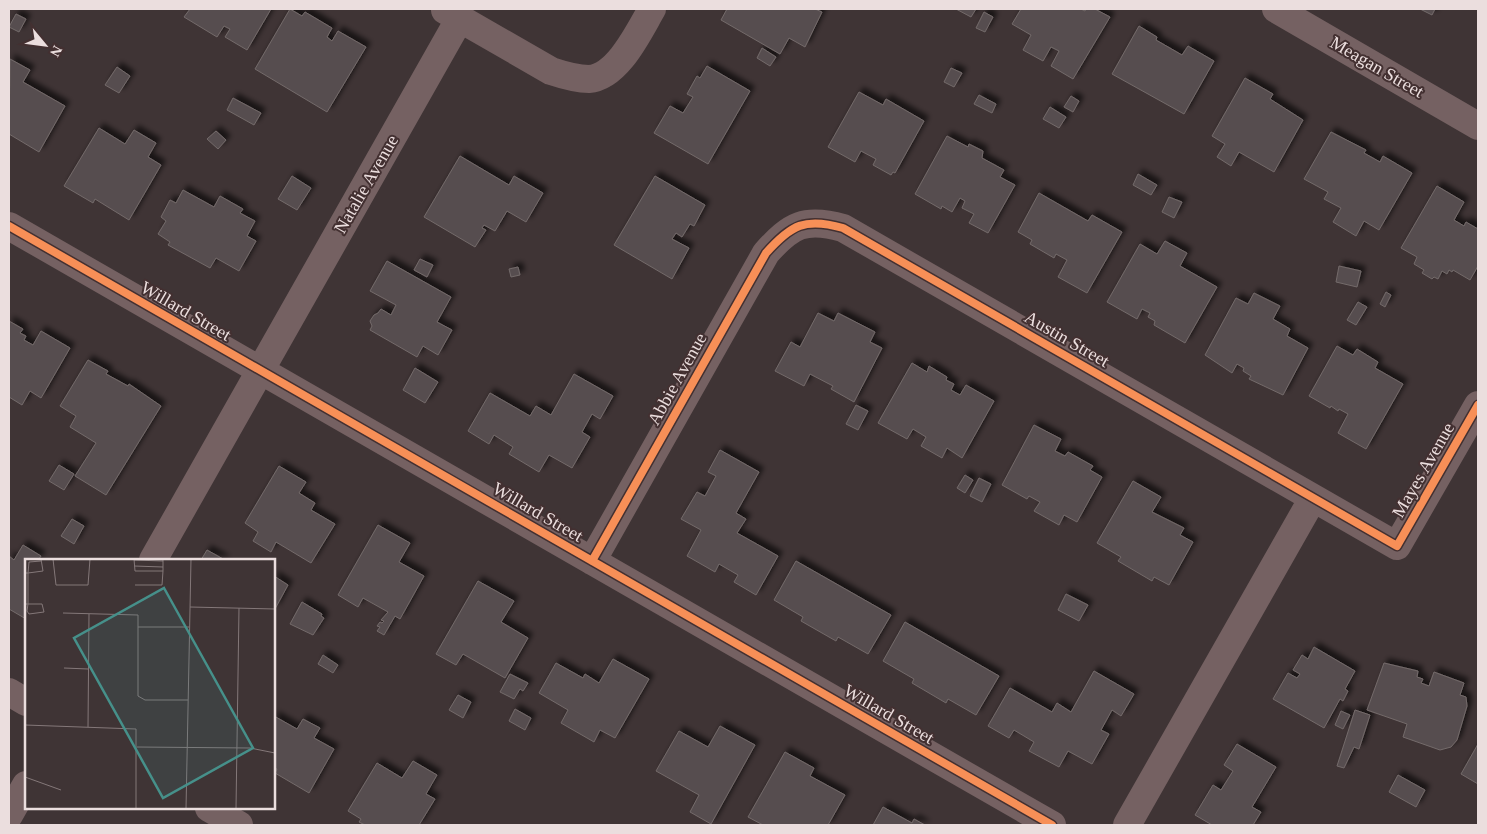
<svg xmlns="http://www.w3.org/2000/svg" width="1487" height="834" font-family="'Times New Roman',serif">
	<style>
		.building { fill: #574e4f; stroke: #736a6a; filter: url(#shadow) }
		.lines { fill: none; stroke-linecap: round; stroke-linejoin: round }
		.minor { stroke: #756162; stroke-width: 28 }
		.cycleway-casing { stroke: #433031; stroke-width: 11 }
		.cycleway { stroke: #f78f57; stroke-width: 8 }
		.labels { text-anchor: middle; dominant-baseline: central; stroke-width: 4; stroke-linejoin: round; paint-order: stroke }
		.street-label { font-size: 18px; fill: #ebdede; stroke: #433031 }
		.inset-road { fill: none; stroke: #847879; stroke-width: 1 }
		.view { fill: #46908a; fill-opacity: 0.15; stroke: #46908a; stroke-width: 2.5 }
		.inset-edge { fill: none; stroke: #ebdede; stroke-width: 2.5 }
	</style>
	<defs>
		<filter id="shadow"><feDropShadow dx="4.5" dy="-4.5" stdDeviation="2.5" flood-color="#0009"/></filter>
	</defs>
	<rect width="100%" height="100%" fill="#3f3435"/>
	<path class="building" d="M 190,9 L 271,9 L 247,50 L 225,37 L 230,29 L 224,26 L 217,37 L 184,17 Z
		M 290,9 L 302,16 L 305,12 L 332,28 L 327,37 L 332,41 L 338,31 L 366,47 L 327,112 L 255,69 Z
		M 727,9 L 815,9 L 822,12 L 805,47 L 789,38 L 780,54 L 721,20 Z
		M 956,9 L 976,9 L 971,17 Z
		M 1021,9 L 1081,9 L 1085,11 L 1086,9 L 1095,9 L 1110,17 L 1073,79 L 1051,66 L 1059,51 L 1051,47 L 1043,61 L 1023,50 L 1031,35 L 1012,24 Z
		M 1420,9 L 1435,9 L 1432,15 Z
		M 984,12 L 993,17 L 985,32 L 976,28 Z
		M 16,14 L 26,19 L 19,32 L 9,27 Z
		M 1139,26 L 1157,37 L 1156,40 L 1182,55 L 1188,46 L 1214,61 L 1184,114 L 1112,74 Z
		M 762,48 L 776,57 L 770,66 L 757,58 Z
		M 10,59 L 30,70 L 23,82 L 65,106 L 39,152 L 9,134 Z
		M 707,66 L 750,91 L 708,164 L 654,133 L 670,106 L 683,113 L 693,97 L 687,94 L 697,76 L 700,78 Z
		M 117,67 L 130,76 L 119,93 L 105,85 Z
		M 951,68 L 962,73 L 954,87 L 944,82 Z
		M 1245,78 L 1273,94 L 1270,99 L 1303,120 L 1274,172 L 1239,152 L 1231,166 L 1217,157 L 1225,144 L 1212,136 Z
		M 859,92 L 883,105 L 886,99 L 924,121 L 895,173 L 893,172 L 891,175 L 873,165 L 876,159 L 861,151 L 855,162 L 828,147 Z
		M 979,95 L 996,104 L 992,113 L 974,104 Z
		M 1071,96 L 1079,101 L 1073,112 L 1064,107 Z
		M 233,98 L 261,113 L 254,125 L 227,110 Z
		M 1050,107 L 1066,117 L 1059,128 L 1043,119 Z
		M 99,128 L 125,144 L 134,130 L 156,143 L 148,157 L 161,165 L 129,220 L 95,199 L 93,203 L 64,186 Z
		M 216,131 L 226,140 L 218,149 L 207,139 Z
		M 1331,132 L 1366,150 L 1364,153 L 1380,162 L 1383,156 L 1412,173 L 1379,230 L 1364,221 L 1356,236 L 1333,222 L 1341,208 L 1324,199 L 1328,192 L 1304,179 Z
		M 947,136 L 968,147 L 969,144 L 983,151 L 982,158 L 1004,170 L 1000,177 L 1015,185 L 988,233 L 969,223 L 974,214 L 962,208 L 965,201 L 960,198 L 952,212 L 942,206 L 941,209 L 915,194 Z
		M 460,156 L 509,185 L 514,176 L 543,193 L 526,222 L 507,211 L 495,231 L 484,225 L 482,228 L 486,230 L 475,247 L 424,217 Z
		M 1138,174 L 1157,185 L 1151,195 L 1133,185 Z
		M 292,176 L 311,188 L 297,210 L 278,199 Z
		M 655,176 L 705,205 L 694,226 L 690,224 L 682,237 L 676,233 L 672,239 L 689,248 L 672,279 L 614,245 Z
		M 1437,186 L 1464,202 L 1454,220 L 1464,226 L 1466,222 L 1478,229 L 1478,266 L 1470,280 L 1453,270 L 1452,272 L 1449,270 L 1447,274 L 1442,271 L 1438,279 L 1434,277 L 1432,279 L 1422,273 L 1424,270 L 1414,264 L 1417,257 L 1401,248 Z
		M 183,190 L 214,207 L 220,196 L 243,209 L 240,213 L 255,221 L 247,236 L 256,241 L 239,271 L 216,258 L 210,268 L 168,245 L 170,242 L 158,234 L 166,221 L 161,217 L 170,200 L 176,203 Z
		M 1039,193 L 1088,221 L 1092,215 L 1122,232 L 1087,293 L 1058,277 L 1067,260 L 1056,254 L 1054,258 L 1030,244 L 1032,240 L 1018,232 Z
		M 1169,197 L 1182,202 L 1174,218 L 1162,212 Z
		M 1165,241 L 1187,253 L 1180,266 L 1217,287 L 1185,343 L 1154,325 L 1155,321 L 1148,317 L 1150,313 L 1142,309 L 1137,319 L 1107,302 L 1140,244 L 1157,254 Z
		M 420,259 L 433,265 L 427,277 L 414,270 Z
		M 387,261 L 451,297 L 437,322 L 452,330 L 438,355 L 423,346 L 417,357 L 370,330 L 372,326 L 370,321 L 374,315 L 378,313 L 381,309 L 391,315 L 396,305 L 370,291 Z
		M 1339,266 L 1361,271 L 1357,287 L 1336,282 Z
		M 518,267 L 520,275 L 511,277 L 509,269 Z
		M 1386,292 L 1391,295 L 1385,307 L 1380,304 Z
		M 1254,293 L 1280,306 L 1273,319 L 1290,329 L 1287,336 L 1308,348 L 1283,395 L 1249,379 L 1251,376 L 1243,371 L 1244,368 L 1237,364 L 1232,373 L 1205,355 L 1236,298 L 1248,304 Z
		M 1358,302 L 1367,307 L 1356,325 L 1347,320 Z
		M 818,313 L 834,321 L 838,313 L 875,332 L 870,342 L 882,348 L 854,402 L 831,389 L 833,386 L 810,374 L 804,386 L 775,371 L 791,342 L 800,347 Z
		M 9,321 L 23,329 L 20,333 L 26,336 L 24,340 L 33,345 L 41,331 L 70,348 L 41,398 L 30,391 L 22,405 L 9,397 Z
		M 1337,346 L 1353,355 L 1357,349 L 1378,362 L 1375,368 L 1403,384 L 1366,449 L 1338,433 L 1348,414 L 1339,409 L 1338,411 L 1331,406 L 1330,408 L 1309,396 Z
		M 88,360 L 108,371 L 106,374 L 128,386 L 129,384 L 161,406 L 106,495 L 75,476 L 96,443 L 70,427 L 76,416 L 60,406 Z
		M 912,363 L 927,372 L 929,366 L 947,377 L 946,380 L 954,384 L 951,390 L 960,395 L 966,385 L 994,401 L 962,458 L 947,448 L 942,458 L 921,446 L 926,437 L 913,429 L 907,439 L 878,423 Z
		M 415,368 L 438,382 L 425,403 L 403,390 Z
		M 574,374 L 613,396 L 600,419 L 592,414 L 582,432 L 590,437 L 572,468 L 549,455 L 539,472 L 509,454 L 513,447 L 494,435 L 489,444 L 468,431 L 490,393 L 530,416 L 536,406 L 551,415 Z
		M 856,405 L 868,411 L 858,430 L 846,424 Z
		M 1034,425 L 1061,439 L 1055,451 L 1065,456 L 1068,452 L 1093,466 L 1090,470 L 1102,477 L 1077,522 L 1064,515 L 1059,525 L 1034,511 L 1040,502 L 1029,496 L 1027,499 L 1002,485 Z
		M 720,450 L 759,472 L 736,513 L 746,519 L 737,533 L 778,556 L 756,595 L 734,582 L 738,575 L 719,564 L 715,572 L 687,556 L 701,530 L 681,519 L 697,492 L 705,496 L 716,476 L 708,472 Z
		M 59,465 L 74,474 L 64,490 L 49,481 Z
		M 279,466 L 306,482 L 299,493 L 315,503 L 311,510 L 335,524 L 311,563 L 276,542 L 271,552 L 253,541 L 258,532 L 245,523 Z
		M 965,475 L 973,480 L 965,493 L 957,488 Z
		M 979,478 L 991,484 L 982,502 L 970,496 Z
		M 1133,481 L 1161,497 L 1152,512 L 1184,528 L 1180,535 L 1193,542 L 1169,585 L 1154,577 L 1152,581 L 1118,561 L 1121,557 L 1097,543 Z
		M 72,519 L 84,526 L 74,544 L 61,536 Z
		M 378,525 L 410,543 L 399,562 L 424,576 L 400,619 L 395,616 L 384,635 L 377,631 L 380,627 L 377,626 L 380,622 L 382,623 L 384,621 L 381,620 L 388,612 L 363,598 L 358,607 L 338,595 Z
		M 23,545 L 41,556 L 38,560 L 26,560 L 26,619 L 9,609 L 9,556 L 14,560 Z
		M 207,550 L 225,560 L 201,560 Z
		M 796,561 L 891,615 L 868,654 L 838,637 L 836,641 L 801,621 L 803,617 L 774,600 Z
		M 274,576 L 288,585 L 275,609 L 274,609 Z
		M 478,581 L 514,601 L 501,622 L 528,638 L 505,678 L 463,654 L 456,665 L 436,654 Z
		M 1066,594 L 1088,605 L 1079,621 L 1058,610 Z
		M 302,602 L 322,614 L 321,616 L 324,618 L 313,635 L 290,624 Z
		M 905,622 L 999,676 L 976,715 L 948,699 L 946,703 L 912,683 L 914,679 L 883,661 Z
		M 1314,647 L 1355,671 L 1345,689 L 1348,691 L 1343,701 L 1340,699 L 1324,728 L 1273,699 L 1288,673 L 1297,678 L 1300,674 L 1293,670 L 1302,655 L 1308,659 Z
		M 323,655 L 338,665 L 333,673 L 318,664 Z
		M 613,659 L 649,679 L 615,738 L 600,730 L 594,742 L 561,723 L 568,710 L 539,693 L 556,663 L 583,678 L 585,674 L 599,683 Z
		M 1384,663 L 1418,671 L 1417,677 L 1423,679 L 1421,683 L 1429,686 L 1434,672 L 1464,683 L 1460,695 L 1466,697 L 1467,706 L 1457,740 L 1451,747 L 1440,750 L 1403,737 L 1407,724 L 1367,710 Z
		M 1094,671 L 1134,694 L 1121,716 L 1112,710 L 1101,730 L 1109,734 L 1092,764 L 1068,751 L 1059,767 L 1029,751 L 1034,742 L 1014,730 L 1009,738 L 988,726 L 1010,688 L 1052,712 L 1057,703 L 1071,712 Z
		M 510,674 L 528,683 L 523,691 L 520,689 L 514,699 L 500,692 Z
		M 458,695 L 471,702 L 463,718 L 449,710 Z
		M 515,709 L 531,718 L 525,730 L 509,721 Z
		M 1355,710 L 1370,715 L 1359,749 L 1354,747 L 1344,768 L 1337,766 Z
		M 1341,711 L 1350,715 L 1343,729 L 1335,725 Z
		M 274,716 L 297,729 L 303,719 L 320,728 L 314,738 L 334,749 L 309,793 L 275,773 L 277,769 L 274,768 Z
		M 720,726 L 755,745 L 711,824 L 690,812 L 699,795 L 656,771 L 679,731 L 708,747 Z
		M 1237,744 L 1276,767 L 1252,807 L 1261,812 L 1253,825 L 1212,825 L 1195,815 L 1213,785 L 1221,790 L 1233,771 L 1224,765 Z
		M 1478,744 L 1478,784 L 1461,774 Z
		M 785,752 L 814,768 L 810,776 L 845,795 L 828,825 L 763,825 L 748,817 Z
		M 413,761 L 437,775 L 426,794 L 435,799 L 419,825 L 365,825 L 359,822 L 361,819 L 348,811 L 377,763 L 402,778 Z
		M 1398,775 L 1425,790 L 1416,807 L 1389,792 Z
		M 883,807 L 912,823 L 914,819 L 925,825 L 873,825 Z"/>
	<g class="lines">
		<path class="minor" d="M 1276,9 L 1478,126
			M 445,10 L 551,71 C 563,75 576,79 589,79 C 618,77 639,31 652,9
			M 9,226 L 1052,825
			M 153,560 L 460,18
			M 592,561 L 766,253 C 791,225 805,217 843,228 L 1397,546 L 1478,405
			M 9,692 L 26,702
			M 209,808 L 239,825
			M 9,815 L 26,785
			M 1127,825 L 1313,498"/>
		<defs>
			<path id="cycleway" d="M 9,226 L 1052,825
				M 592,561 L 766,253 C 791,225 805,217 843,228 L 1397,546 L 1478,405"/>
		</defs>
		<use href="#cycleway" class="cycleway-casing"/>
		<use href="#cycleway" class="cycleway"/>
	</g>
	<g class="labels">
		<g class="street-label">
			<text transform="translate(1377 67) rotate(30)">Meagan Street</text>
			<text transform="translate(366 184) rotate(-60)">Natalie Avenue</text>
			<text transform="translate(186 311) rotate(30)">Willard Street</text>
			<text transform="translate(1067 339) rotate(30)">Austin Street</text>
			<text transform="translate(677 379) rotate(-61)">Abbie Avenue</text>
			<text transform="translate(1423 470) rotate(-60)">Mayes Avenue</text>
			<text transform="translate(538 512) rotate(30)">Willard Street</text>
			<text transform="translate(889 714) rotate(30)">Willard Street</text>
		</g>
	</g>
	<g transform="translate(25 559)">
		<rect width="250" height="250" fill="#3f3435"/>
		<path class="inset-road" d="M 28,0 L 31,26 L 63,26 L 65,0M 109,0 L 110,12 L 138,12 L 138,0M 109,1 L 138,2M 109,7 L 138,8M 0,14 L 3,14 L 4,3 L 16,2M 110,26 L 137,26 L 138,12M 0,45 L 17,45 L 19,53 L 4,55 L 2,52 L 3,45 L 3,14 L 18,12 L 16,0M 165,48 L 250,50M 38,54 L 113,56 L 113,137 L 120,141 L 163,141M 113,68 L 164,68M 39,109 L 63,110M 0,166 L 111,170 L 111,250M 63,168 L 64,55M 112,188 L 225,189 L 250,194M 0,218 L 36,231M 161,250 L 166,0M 211,250 L 214,49"/>
		<path class="view" d="M 139,29 L 228,189 L 138,239 L 49,79 Z"/>
		<rect width="250" height="250" class="inset-edge"/>
	</g>
	<rect width="1487" height="834" fill="none" stroke="#ebdede" stroke-width="20"/>
	<g transform="translate(45 45) rotate(119)" stroke="#433031" stroke-width="4" paint-order="stroke">
	<path d="M0-4L9 19L0 12L-9 19Z" fill="#ebdede"/>
	<text y="-8" font-size="14" font-weight="bold" text-anchor="middle" fill="#ebdede">N</text>
	</g>
</svg>
